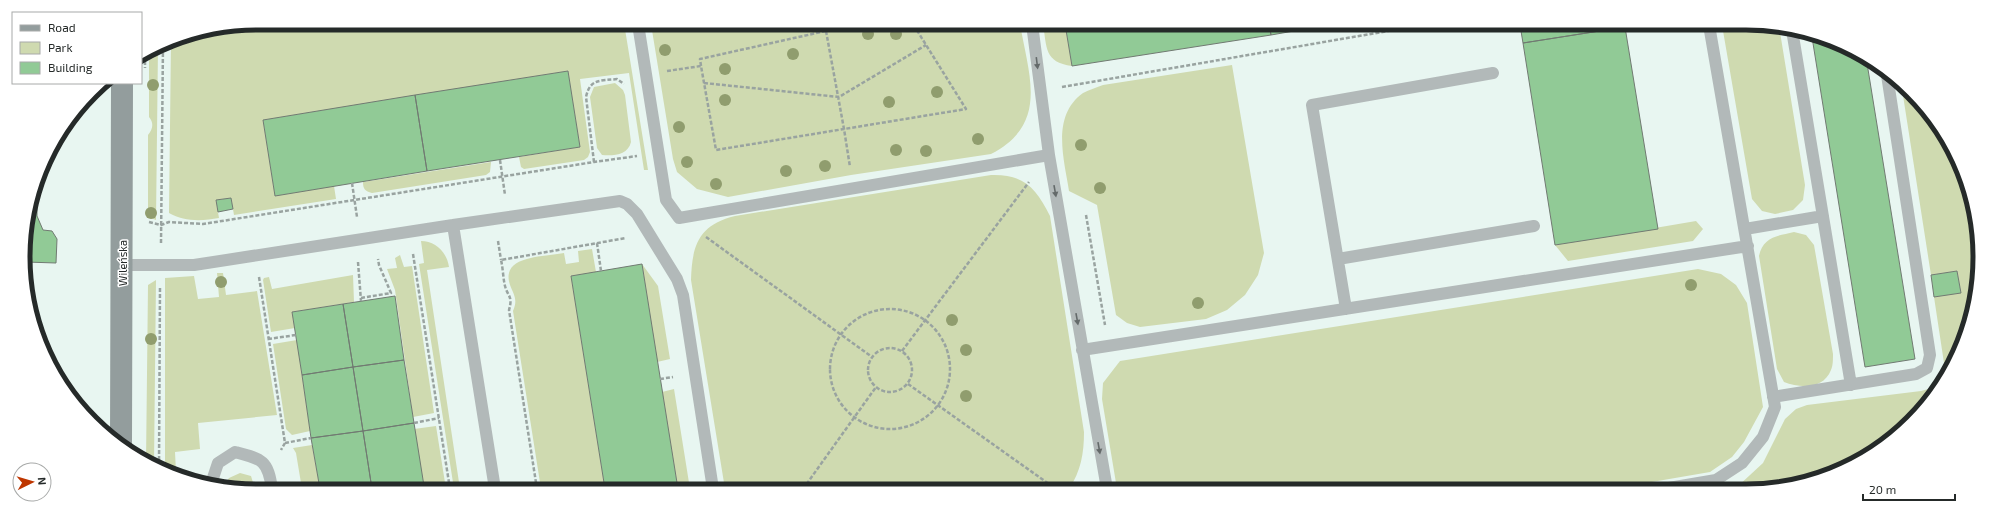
<svg xmlns="http://www.w3.org/2000/svg" width="2003" height="514" font-family="'Exo 2',sans-serif">
	<style>
		.green { fill: #cfdab0 }
		.building { fill: #91ca96; stroke: #717a72 }
		.lines { fill: none; stroke-linecap: round; stroke-linejoin: round }
		.path { stroke: #99a3a0; stroke-width: 2.5; stroke-dasharray: 4 2; stroke-linecap: butt }
		.lane { stroke: #b2b9b9; stroke-width: 12 }
		.secondary { stroke: #939d9d; stroke-width: 22 }
		.tree { fill: #909d6e }
		.oneway { fill: #646a6a }
		.labels { text-anchor: middle; dominant-baseline: central; stroke-width: 3; stroke-linejoin: round; paint-order: stroke }
		.street-label { font-size: 11px; fill: #252a29; stroke: #fff }
		.rim { fill: none; stroke: #252a29; stroke-width: 5 }
	</style>
	<rect width="100%" height="100%" fill="#e8f6f1"/>
	<path class="green" d="M 257,23 L 624,23 L 648,170 L 644,170 L 629,73 L 580,79 L 590,152 L 588,157 L 584,160 L 524,169 L 521,167 L 519,157 L 580,147 L 568,71 L 263,120 L 275,196 L 334,186 L 336,199 L 234,215 L 231,198 L 216,200 L 219,218 C 203,221 184,222 169,213 L 171,40 Z
		M 651,24 L 1020,24 C 1029,76 1049,124 991,154 L 851,175 L 728,197 L 697,189 L 677,172 L 673,159 Z
		M 1043,24 L 1065,24 L 1072,66 C 1044,62 1047,48 1043,24 Z
		M 1722,25 L 1779,26 L 1805,185 L 1803,200 L 1793,210 L 1775,214 L 1762,211 L 1752,199 Z
		M 158,47 L 156,220 L 148,217 L 148,135 C 153,129 154,123 149,117 L 149,52 Z
		M 1232,65 L 1264,253 L 1258,275 L 1245,295 L 1227,310 L 1206,319 L 1140,327 L 1127,323 L 1116,315 L 1097,205 L 1069,191 C 1064,159 1051,116 1083,93 C 1089,90 1097,87 1103,85 Z
		M 615,83 L 623,90 L 625,95 L 631,142 C 628,155 614,156 602,155 L 597,148 L 590,97 L 594,87 Z
		M 1902,89 L 1932,115 L 1972,197 L 1978,288 L 1956,361 L 1911,423 L 1849,467 L 1776,489 L 1726,489 L 1737,487 L 1763,463 L 1785,419 L 1796,409 L 1807,405 L 1921,391 L 1932,388 L 1940,377 L 1944,363 L 1934,297 L 1961,292 L 1957,271 L 1931,275 Z
		M 491,162 L 490,172 L 486,175 L 372,193 C 365,191 363,189 363,182 Z
		M 991,175 C 1024,174 1036,188 1050,216 L 1084,432 C 1084,453 1081,471 1069,489 L 725,489 L 691,280 C 692,246 698,225 735,216 Z
		M 1696,221 L 1703,229 L 1693,241 L 1568,261 L 1555,245 Z
		M 1794,232 L 1806,235 L 1814,245 L 1833,354 C 1833,359 1833,366 1831,370 C 1823,390 1800,388 1784,382 L 1777,369 L 1759,256 C 1763,237 1777,236 1794,232 Z
		M 421,241 C 435,241 447,252 449,267 L 427,270 L 460,489 L 454,489 L 419,264 L 424,263 Z
		M 592,249 L 596,272 L 571,276 L 605,489 L 541,489 L 513,311 C 518,300 514,295 510,285 C 500,255 544,257 564,253 L 566,264 L 579,262 L 578,251 Z
		M 400,255 L 404,267 L 412,266 L 434,413 L 413,417 L 395,290 L 387,269 L 397,268 L 395,258 Z
		M 642,264 L 658,286 L 670,359 L 657,362 Z
		M 1698,269 L 1721,274 L 1736,285 L 1747,303 L 1763,407 L 1744,442 L 1732,457 L 1710,472 L 1611,489 L 1117,489 L 1102,399 L 1103,383 L 1120,361 Z
		M 217,273 L 223,273 L 226,295 L 257,291 L 277,415 L 198,423 L 200,449 L 175,452 L 176,472 L 165,468 L 165,278 L 194,276 L 198,299 L 219,297 Z
		M 353,275 L 354,302 L 292,312 L 295,328 L 271,332 L 263,280 L 264,278 L 269,277 L 272,289 Z
		M 156,280 L 154,464 L 146,462 L 148,285 Z
		M 297,340 L 310,431 L 292,435 L 286,429 L 273,344 Z
		M 674,389 L 690,489 L 678,489 L 662,392 Z
		M 436,426 L 446,489 L 424,489 L 414,429 Z
		M 312,445 L 320,489 L 302,489 L 296,453 L 293,448 Z
		M 240,473 L 251,476 L 255,489 L 222,488 L 229,478 Z"/>
	<path class="building" d="M 1065,24 L 1269,24 L 1271,35 L 1072,66 Z
		M 1269,24 L 1334,24 L 1271,35 Z
		M 1520,25 L 1625,25 L 1625,27 L 1523,43 Z
		M 1625,27 L 1658,229 L 1555,245 L 1523,43 Z
		M 1812,37 L 1863,54 L 1866,57 L 1915,359 L 1865,367 Z
		M 568,71 L 580,147 L 427,171 L 415,95 Z
		M 415,95 L 427,171 L 275,196 L 263,120 Z
		M 43,168 L 42,189 L 38,189 Z
		M 231,198 L 233,209 L 218,212 L 216,200 Z
		M 34,202 L 37,202 L 37,216 L 43,230 L 52,231 L 57,239 L 56,263 L 26,262 L 24,241 L 24,239 L 27,239 L 27,228 Z
		M 642,264 L 678,489 L 605,489 L 571,276 Z
		M 1957,271 L 1961,293 L 1934,297 L 1931,275 Z
		M 395,296 L 404,360 L 353,367 L 343,304 Z
		M 343,304 L 353,367 L 302,375 L 292,312 Z
		M 404,360 L 414,423 L 363,431 L 353,367 Z
		M 353,367 L 363,431 L 311,438 L 302,375 Z
		M 414,423 L 424,486 L 405,489 L 372,489 L 363,431 Z
		M 363,431 L 372,489 L 320,489 L 311,438 Z
		M 424,486 L 424,489 L 405,489 Z"/>
	<g class="lines">
		<path class="path" d="M 826,31 L 844,129 L 966,109 L 913,24
			M 145,55 L 145,68
			M 701,66 L 700,59 L 857,24
			M 667,71 L 701,66 L 716,150 L 844,129 L 850,167
			M 704,83 L 839,97 L 926,45
			M 1062,87 L 1423,25
			M 500,160 L 505,195
			M 594,162 L 586,97 C 590,78 601,81 617,79 L 624,84
			M 352,183 L 357,217
			M 1086,215 L 1105,325
			M 149,222 L 161,225 L 169,222 L 203,224 L 594,162 L 637,156
			M 706,237 L 872,357
			M 498,241 L 501,260
			M 161,243 L 163,44
			M 597,243 L 601,271
			M 413,254 L 450,489
			M 358,262 L 361,301
			M 259,277 L 285,443 L 281,450
			M 361,298 L 391,293 L 379,265 L 378,259
			M830 369a60 60 0 1 1 120 0a60 60 0 1 1-120 0Z
			M 268,339 L 296,335
			M868 370a22 22 0 1 1 44 0a22 22 0 1 1-44 0Z
			M 902,351 L 1029,182
			M 660,379 L 673,377
			M 908,384 L 1056,489
			M 414,423 L 439,418
			M 285,443 L 311,438
			M 159,466 L 160,286
			M 537,489 L 509,310 C 513,296 508,297 505,286 C 503,278 503,268 501,260 L 626,238
			M 803,489 L 876,387"/>
		<path class="lane" d="M 638,24 L 666,200 L 679,218 L 1049,155
			M 1032,24 L 1049,155 L 1107,489
			M 1792,30 L 1851,385
			M 453,225 L 495,489
			M 1745,229 L 1823,216
			M 1338,259 L 1534,226
			M 122,265 L 194,265 L 453,225 L 620,201 L 627,204 L 637,214 L 677,279 L 683,295 L 713,489
			M 1346,309 L 1312,105 L 1493,73
			M 1082,350 L 1748,246
			M 1773,397 L 1916,374 L 1927,368 L 1930,355 L 1887,75
			M 211,484 L 218,463 L 235,452 C 262,459 268,460 272,489
			M 1663,489 L 1716,480 L 1742,463 L 1763,437 L 1775,407 L 1709,25"/>
		<path class="secondary" d="M 121,443 L 122,83"/>
	</g>
	<g class="tree">
		<circle cx="868" cy="34" r="6"/>
		<circle cx="896" cy="34" r="6"/>
		<circle cx="665" cy="50" r="6"/>
		<circle cx="793" cy="54" r="6"/>
		<circle cx="725" cy="69" r="6"/>
		<circle cx="153" cy="85" r="6"/>
		<circle cx="937" cy="92" r="6"/>
		<circle cx="725" cy="100" r="6"/>
		<circle cx="889" cy="102" r="6"/>
		<circle cx="679" cy="127" r="6"/>
		<circle cx="978" cy="139" r="6"/>
		<circle cx="1081" cy="145" r="6"/>
		<circle cx="896" cy="150" r="6"/>
		<circle cx="926" cy="151" r="6"/>
		<circle cx="687" cy="162" r="6"/>
		<circle cx="825" cy="166" r="6"/>
		<circle cx="786" cy="171" r="6"/>
		<circle cx="716" cy="184" r="6"/>
		<circle cx="1100" cy="188" r="6"/>
		<circle cx="151" cy="213" r="6"/>
		<circle cx="221" cy="282" r="6"/>
		<circle cx="1691" cy="285" r="6"/>
		<circle cx="1198" cy="303" r="6"/>
		<circle cx="952" cy="320" r="6"/>
		<circle cx="151" cy="339" r="6"/>
		<circle cx="966" cy="350" r="6"/>
		<circle cx="966" cy="396" r="6"/>
	</g>
	<defs><path id="oneway-solid" d="M-6-.8H1V-3.2L6.5 0L1 3.2V.8H-6Z"/></defs>
	<g class="oneway">
		<use href="#oneway-solid" transform="translate(1037 63) rotate(83)"/>
		<use href="#oneway-solid" transform="translate(1055 191) rotate(80)"/>
		<use href="#oneway-solid" transform="translate(1077 319) rotate(80)"/>
		<use href="#oneway-solid" transform="translate(1099 448) rotate(80)"/>
	</g>
	<g class="labels">
		<g class="street-label">
			<text transform="translate(122 263) rotate(-90)">Wileńska</text>
		</g>
	</g>
	<path d="M0 0H2003V514H0ZM257 30H1746A227 227 0 0 1 1973 257V257A227 227 0 0 1 1746 484H257A227 227 0 0 1 30 257V257A227 227 0 0 1 257 30Z" fill="#fff" fill-rule="evenodd"/>
	<path class="rim" d="M257 30H1746A227 227 0 0 1 1973 257V257A227 227 0 0 1 1746 484H257A227 227 0 0 1 30 257V257A227 227 0 0 1 257 30Z"/>
	<rect x="12" y="12" width="130" height="72" fill="#ffffff" stroke="#a8aaa9"/>
	<rect x="20" y="25" width="20" height="6" fill="#939d9d" stroke="#a8aaa9"/>
	<text x="48" y="32" font-size="12" fill="#252a29">Road</text>
	<rect x="20" y="42" width="20" height="12" fill="#cfdab0" stroke="#a8aaa9"/>
	<text x="48" y="52" font-size="12" fill="#252a29">Park</text>
	<rect x="20" y="62" width="20" height="12" fill="#91ca96" stroke="#a8aaa9"/>
	<text x="48" y="72" font-size="12" fill="#252a29">Building</text>
	<g transform="translate(32 482) rotate(85)"><circle r="19" fill="#ffffff" stroke="#a8aaa9"/>
	<path d="M0-3L7 15L0 10L-7 15Z" fill="#be3600"/>
	<text y="-6" font-size="11" font-weight="bold" text-anchor="middle" fill="#252a29">N</text>
	</g>
	<path d="M1863 494v6h92v-6" fill="none" stroke="#252a29" stroke-width="2"/>
	<text x="1869" y="494" font-size="12" fill="#252a29" stroke="#ffffff" stroke-width="3" paint-order="stroke">20 m</text>
</svg>
